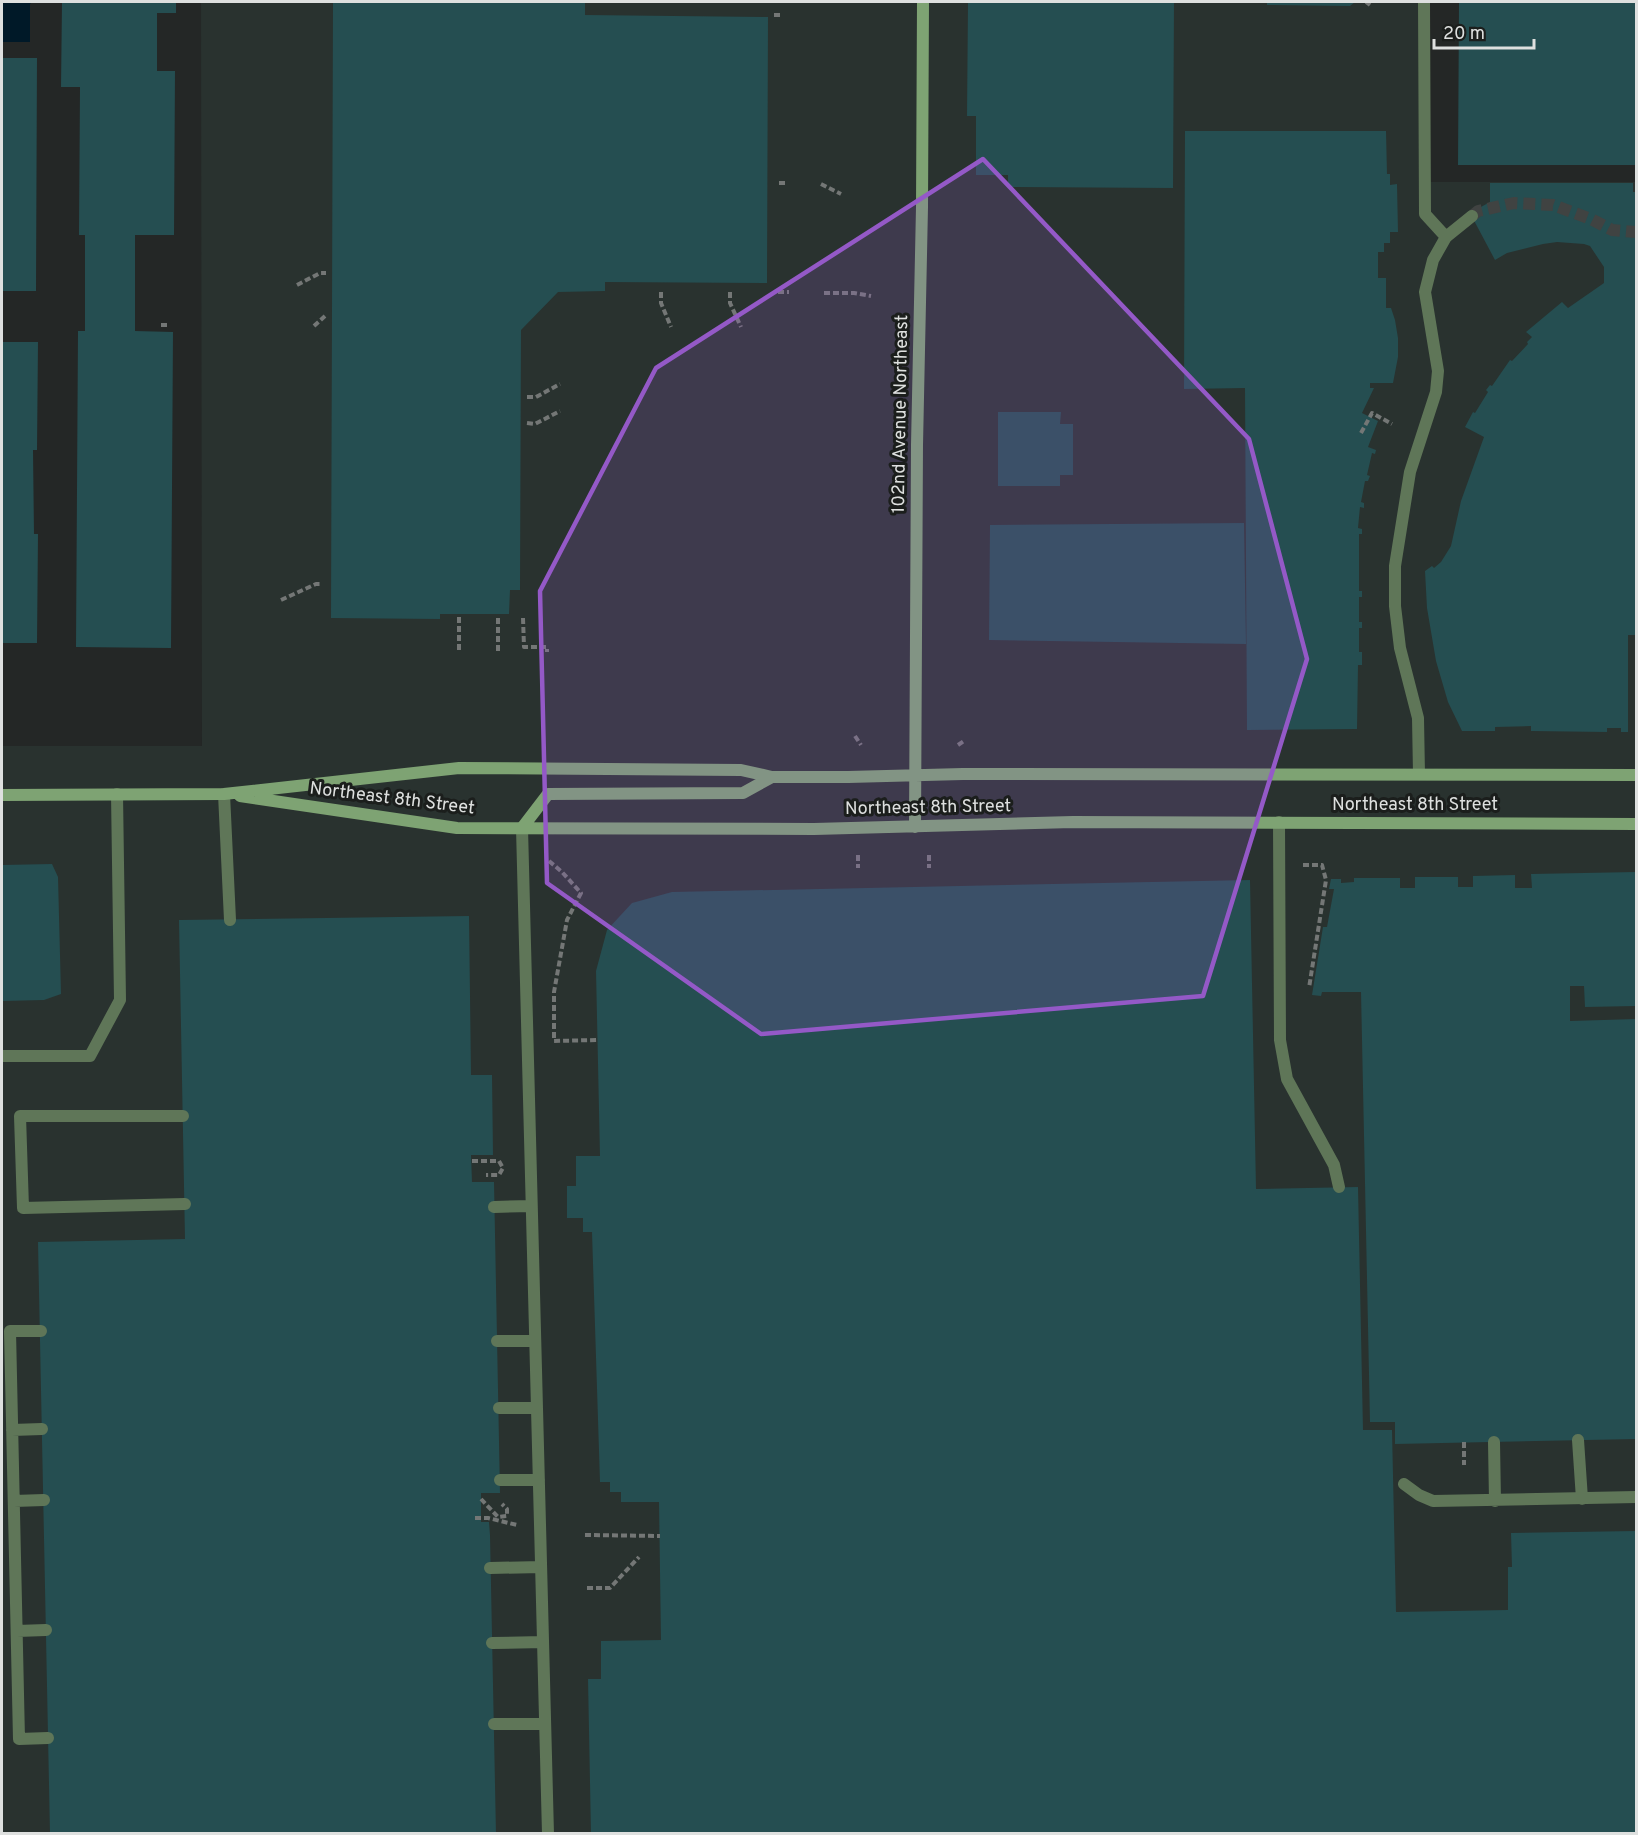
<svg xmlns="http://www.w3.org/2000/svg" width="1638" height="1835" font-family="Overpass,sans-serif">
	<style>
		.built { fill: #29322f }
		.water { fill: #001928 }
		.building { fill: #254e51 }
		.lines { fill: none; stroke-linecap: round; stroke-linejoin: round }
		.street-tunnel { stroke: #404342; stroke-width: 12; stroke-dasharray: 12 6; stroke-linecap: butt }
		.path { stroke: #747776; stroke-width: 4; stroke-dasharray: 6 3; stroke-linecap: butt }
		.lane { stroke: #5f7658; stroke-width: 12 }
		.street { stroke: #5f7658; stroke-width: 12 }
		.secondary { stroke: #7ea373; stroke-width: 12 }
		.marked { fill: #9459c7; fill-opacity: 0.2; stroke: #9459c7; stroke-width: 4.5; stroke-linejoin: round }
		.labels { text-anchor: middle; dominant-baseline: central; stroke-width: 6; stroke-linejoin: round; paint-order: stroke }
		.street-label { font-size: 18px; fill: #dee0df; stroke: #1b1e1c }
	</style>
	<rect width="100%" height="100%" fill="#242726"/>
	<path class="built" d="M 201,2 L 1423,2 L 1422,182 L 1636,182 L 1636,1833 L 2,1833 L 2,746 L 202,746 Z"/>
	<path class="water" d="M 2,2 L 32,2 L 30,4 L 30,42 L 2,42 Z"/>
	<path class="building" d="M 62,2 L 176,2 L 176,13 L 157,13 L 157,71 L 175,71 L 174,235 L 135,235 L 135,331 L 173,332 L 171,648 L 76,647 L 78,331 L 85,331 L 85,235 L 79,235 L 80,87 L 61,87 Z
		M 333,2 L 585,2 L 585,15 L 768,17 L 767,283 L 605,282 L 605,291 L 558,292 L 521,330 L 520,590 L 510,590 L 509,614 L 440,614 L 440,619 L 331,618 Z
		M 968,2 L 1174,2 L 1173,188 L 1008,187 L 1008,175 L 976,175 L 976,116 L 967,116 Z
		M 1267,2 L 1355,2 L 1350,6 L 1267,5 Z
		M 1459,2 L 1636,2 L 1636,165 L 1458,165 Z
		M 2,58 L 37,58 L 36,291 L 2,291 Z
		M 1185,131 L 1386,131 L 1387,174 L 1390,174 L 1390,185 L 1397,184 L 1398,232 L 1390,232 L 1390,243 L 1384,243 L 1384,252 L 1378,252 L 1378,278 L 1386,278 L 1386,308 L 1391,308 L 1395,320 L 1398,338 L 1398,357 L 1393,383 L 1370,383 L 1370,388 L 1374,388 L 1362,413 L 1378,421 L 1368,447 L 1376,450 L 1375,454 L 1372,453 L 1367,475 L 1370,476 L 1368,481 L 1365,481 L 1361,502 L 1364,503 L 1364,508 L 1360,507 L 1358,528 L 1362,529 L 1362,534 L 1359,534 L 1359,591 L 1362,591 L 1362,597 L 1359,597 L 1359,622 L 1362,622 L 1362,628 L 1359,628 L 1359,652 L 1362,652 L 1362,665 L 1358,665 L 1357,729 L 1247,730 L 1245,388 L 1184,389 Z
		M 1490,183 L 1633,183 L 1633,192 L 1636,192 L 1636,635 L 1628,635 L 1628,732 L 1621,732 L 1621,728 L 1607,728 L 1607,732 L 1531,731 L 1531,726 L 1495,727 L 1495,731 L 1462,731 L 1448,702 L 1436,661 L 1427,608 L 1425,571 L 1432,566 L 1434,568 L 1441,562 L 1451,546 L 1461,501 L 1484,437 L 1465,427 L 1473,412 L 1475,413 L 1488,392 L 1486,390 L 1490,385 L 1492,386 L 1510,360 L 1512,361 L 1528,344 L 1527,342 L 1532,337 L 1526,332 L 1562,302 L 1568,308 L 1604,283 L 1604,267 L 1590,246 L 1584,244 L 1557,242 L 1543,244 L 1507,253 L 1495,260 L 1470,213 L 1490,202 Z
		M 2,342 L 38,342 L 37,450 L 33,450 L 34,534 L 38,534 L 37,643 L 2,643 Z
		M 998,412 L 1061,412 L 1060,424 L 1073,424 L 1073,475 L 1060,475 L 1060,486 L 998,486 Z
		M 1244,523 L 1246,644 L 989,640 L 990,525 Z
		M 52,864 L 58,877 L 61,994 L 44,1000 L 2,1001 L 2,865 Z
		M 1636,872 L 1636,1006 L 1585,1007 L 1584,986 L 1570,986 L 1570,1021 L 1636,1019 L 1636,1439 L 1395,1444 L 1395,1422 L 1370,1422 L 1361,992 L 1322,992 L 1321,996 L 1312,995 L 1323,927 L 1327,927 L 1334,889 L 1329,889 L 1331,879 L 1341,879 L 1341,883 L 1354,882 L 1354,878 L 1400,878 L 1400,888 L 1415,888 L 1415,877 L 1458,877 L 1458,887 L 1473,887 L 1473,876 L 1515,875 L 1515,888 L 1532,888 L 1531,874 Z
		M 1250,880 L 1256,1189 L 1358,1187 L 1363,1430 L 1392,1430 L 1396,1612 L 1508,1610 L 1508,1567 L 1512,1567 L 1511,1533 L 1636,1531 L 1636,1834 L 591,1834 L 588,1679 L 601,1679 L 601,1641 L 661,1640 L 659,1502 L 621,1502 L 621,1492 L 610,1492 L 610,1482 L 600,1482 L 592,1232 L 583,1232 L 583,1218 L 567,1218 L 567,1186 L 576,1186 L 576,1156 L 600,1156 L 596,971 L 607,930 L 632,903 L 672,892 Z
		M 469,916 L 471,1075 L 492,1075 L 493,1155 L 471,1155 L 472,1182 L 494,1182 L 500,1493 L 481,1493 L 481,1522 L 489,1522 L 490,1535 L 496,1834 L 50,1834 L 38,1242 L 185,1239 L 179,920 Z"/>
	<g class="lines">
		<path class="street-tunnel" d="M 1472,216 L 1478,211 L 1514,203 L 1553,205 L 1591,219 L 1612,230 L 1636,232"/>
		<path class="path" d="M 1366,2 L 1370,5
			M 774,15 L 781,15
			M 779,183 L 785,183
			M 821,184 L 841,194
			M 297,285 L 320,273 L 326,273
			M 661,292 L 661,303 L 671,327
			M 730,292 L 730,303 L 741,327
			M 778,292 L 789,292
			M 824,293 L 854,293 L 871,296
			M 161,325 L 170,325
			M 314,326 L 325,316
			M 527,397 L 536,397 L 560,384
			M 527,423 L 535,424 L 560,411
			M 1361,433 L 1372,413 L 1392,424
			M 281,600 L 316,584 L 322,584
			M 459,617 L 459,653
			M 498,618 L 498,653
			M 523,618 L 524,647 L 547,647 L 547,652
			M 855,736 L 861,745
			M 958,745 L 964,741
			M 858,855 L 858,868
			M 929,855 L 929,868
			M 549,861 L 562,872 L 581,893 L 567,920 L 554,992 L 554,1041 L 597,1040
			M 1303,865 L 1322,865 L 1326,880 L 1309,988
			M 472,1161 L 499,1161 L 503,1168 L 499,1175 L 486,1175
			M 1464,1442 L 1464,1465
			M 481,1499 L 498,1517 L 507,1516 L 507,1509 L 502,1504
			M 475,1518 L 488,1518 L 517,1525
			M 585,1535 L 660,1536
			M 587,1588 L 610,1588 L 639,1557"/>
		<path class="lane" d="M 224,794 L 230,920
			M 1279,822 L 1280,1040 L 1287,1079 L 1334,1165 L 1339,1187
			M 522,828 L 548,1834
			M 2,1056 L 90,1056 L 120,1000 L 117,794
			M 183,1116 L 20,1116 L 23,1208 L 185,1204
			M 494,1207 L 531,1206
			M 41,1331 L 10,1331 L 19,1739 L 48,1738
			M 497,1341 L 535,1341
			M 499,1408 L 537,1408
			M 12,1430 L 42,1429
			M 1578,1440 L 1582,1499
			M 1494,1442 L 1495,1501
			M 500,1480 L 539,1480
			M 1404,1484 L 1419,1495 L 1433,1501 L 1636,1497
			M 14,1501 L 44,1500
			M 490,1568 L 541,1567
			M 17,1631 L 46,1630
			M 492,1643 L 543,1642
			M 494,1724 L 545,1724"/>
		<path class="street" d="M 1424,2 L 1425,214 L 1446,237
			M 1419,774 L 1418,718 L 1400,648 L 1395,606 L 1395,566 L 1410,472 L 1436,392 L 1438,371 L 1425,292 L 1433,260 L 1446,237 L 1472,216"/>
		<path class="secondary" d="M 2,795 L 224,794 L 459,768 L 741,770 L 772,777 L 848,777 L 963,774 L 1636,775
			M 240,796 L 457,828 L 814,829 L 1073,822 L 1636,824
			M 915,827 L 917,445 L 922,207 L 923,2
			M 522,828 L 548,794 L 743,793 L 772,777"/>
	</g>
	<path class="marked" d="M 983,159 L 1249,439 L 1307,659 L 1203,996 L 761,1034 L 547,883 L 540,591 L 656,368 Z"/>
	<g class="labels">
		<g class="street-label">
			<text transform="translate(901 414) rotate(-89)">102nd Avenue Northeast</text>
			<text transform="translate(392 799) rotate(7)">Northeast 8th Street</text>
			<text x="1415" y="805">Northeast 8th Street</text>
			<text transform="translate(928 808) rotate(-1)">Northeast 8th Street</text>
		</g>
	</g>
	<rect width="1638" height="1835" fill="none" stroke="#dee0df" stroke-width="6"/>
	<path d="M1434 39v9h100v-9" fill="none" stroke="#dee0df" stroke-width="3"/>
	<text x="1443" y="39" font-size="18" fill="#dee0df" stroke="#1b1e1c" stroke-width="4.5" paint-order="stroke">20 m</text>
</svg>
